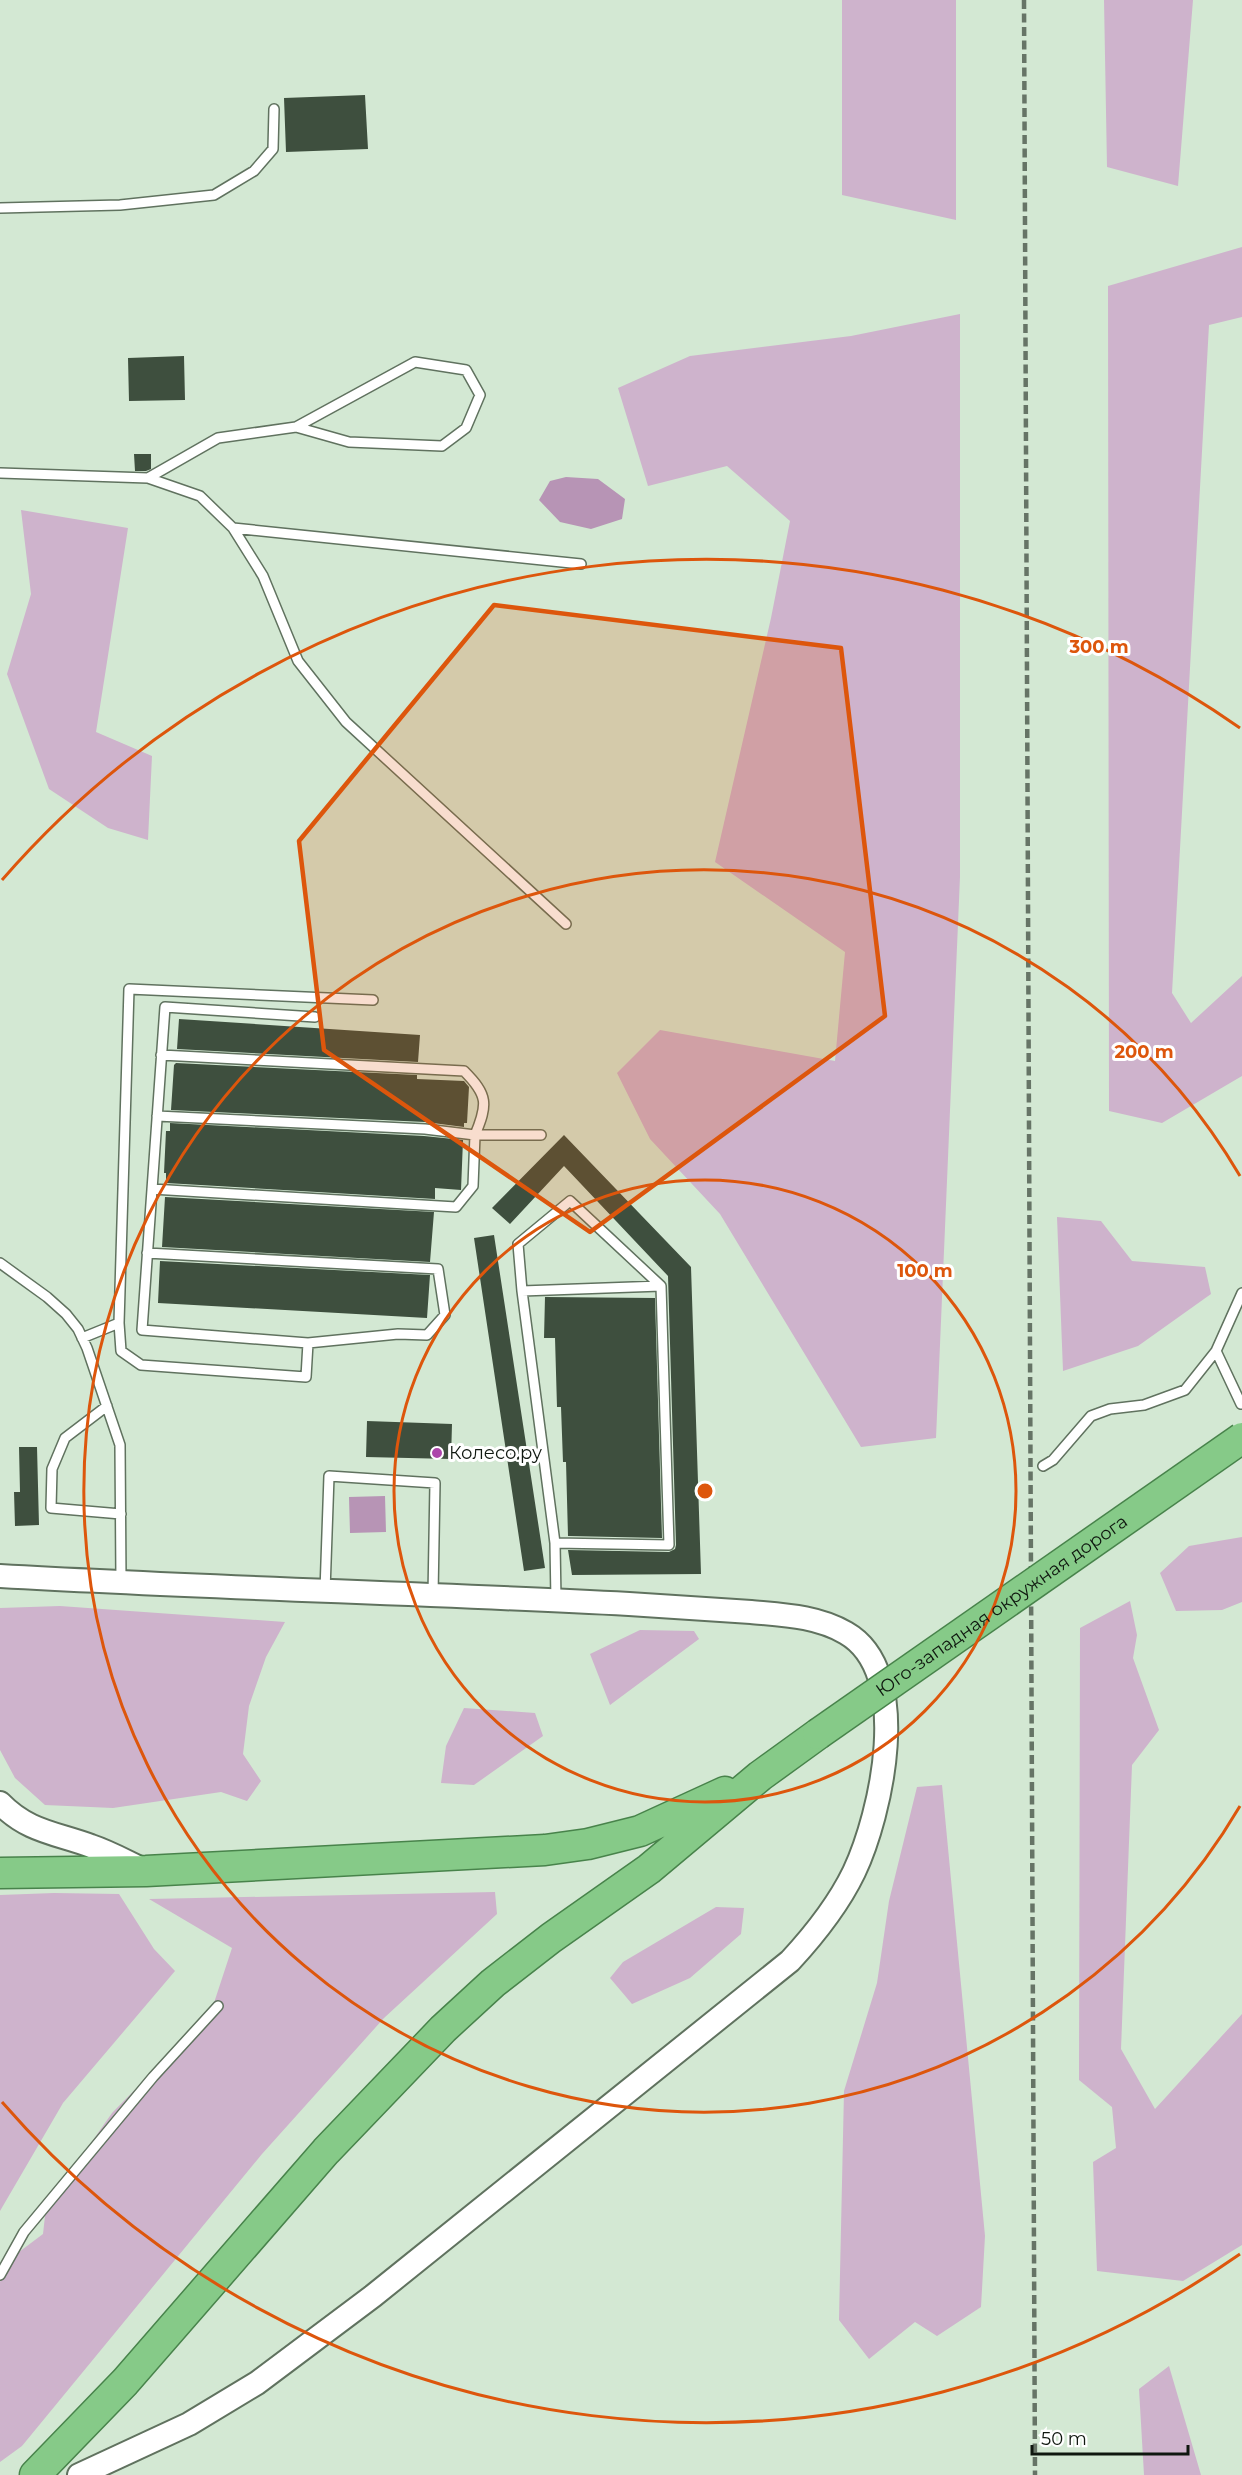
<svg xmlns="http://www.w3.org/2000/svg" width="1242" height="2475" font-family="Montserrat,sans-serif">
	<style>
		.green { fill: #ceb3cc }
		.water { fill: #b794b5 }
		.building { fill: #3e4f3e }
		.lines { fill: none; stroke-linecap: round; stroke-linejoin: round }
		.service-casing { stroke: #60725f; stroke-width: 12 }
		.tertiary-casing { stroke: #60725f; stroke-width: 26 }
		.trunk-casing { stroke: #48834b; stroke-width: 33 }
		.service { stroke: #fff; stroke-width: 9 }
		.tertiary { stroke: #fff; stroke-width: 22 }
		.trunk { stroke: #86ca88; stroke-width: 30 }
		.rail { stroke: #667466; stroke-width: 4.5; stroke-dasharray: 9 4.5; stroke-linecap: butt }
		.trunk-bridge-casing { stroke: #48834b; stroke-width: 33; stroke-linecap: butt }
		.trunk-bridge { stroke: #86ca88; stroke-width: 30 }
		.marked { fill: #dd560c; fill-opacity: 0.2; stroke: #dd560c; stroke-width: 4.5; stroke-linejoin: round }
		.ring { fill: none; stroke: #dd560c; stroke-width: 3 }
		.poi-dot { fill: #ad46ab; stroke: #fff; stroke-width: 2 }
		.labels { text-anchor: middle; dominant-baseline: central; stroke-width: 6; stroke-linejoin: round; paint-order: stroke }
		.poi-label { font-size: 18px; fill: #0f170f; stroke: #fff; text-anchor: start }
		.street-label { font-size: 18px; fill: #0f170f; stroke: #fff }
		.centre { fill: #dd560c; stroke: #fff; stroke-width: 3 }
		.ring-label { font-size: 18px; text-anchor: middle; font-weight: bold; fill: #dd560c; stroke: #fff; stroke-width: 6; stroke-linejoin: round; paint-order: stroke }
	</style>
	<rect width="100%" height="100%" fill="#d3e8d3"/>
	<path class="green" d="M 842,0 L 956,0 L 956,220 L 842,195 Z
		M 1104,0 L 1193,0 L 1178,186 L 1107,167 Z
		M 1242,247 L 1242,317 L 1209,325 L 1172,993 L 1191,1023 L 1242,976 L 1242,1076 L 1162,1123 L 1109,1111 L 1108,286 Z
		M 960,314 L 960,877 L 936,1438 L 861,1447 L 720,1214 L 650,1139 L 617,1073 L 660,1030 L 835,1061 L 845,952 L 715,862 L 771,618 L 790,521 L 727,466 L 648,486 L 618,388 L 690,356 L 851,336 Z
		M 21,510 L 128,528 L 96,732 L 152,756 L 148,840 L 108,828 L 49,789 L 7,674 L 31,594 Z
		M 1057,1217 L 1101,1221 L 1132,1261 L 1205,1267 L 1211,1294 L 1138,1346 L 1063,1371 Z
		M 1242,1537 L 1242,1602 L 1222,1610 L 1176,1611 L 1160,1573 L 1189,1546 Z
		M 1130,1601 L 1137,1635 L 1133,1658 L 1159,1730 L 1132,1765 L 1121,2049 L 1155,2109 L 1242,2014 L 1242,2245 L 1183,2281 L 1097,2271 L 1093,2162 L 1116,2148 L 1112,2107 L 1079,2080 L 1080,1628 Z
		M 60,1606 L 285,1622 L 266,1657 L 249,1706 L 243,1754 L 261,1781 L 247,1801 L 221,1792 L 113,1808 L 45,1805 L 15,1778 L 0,1750 L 0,1608 Z
		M 640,1630 L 694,1631 L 699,1639 L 610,1705 L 590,1654 Z
		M 464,1708 L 535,1713 L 543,1736 L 474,1785 L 441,1783 L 446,1746 Z
		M 942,1785 L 985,2236 L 981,2307 L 937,2336 L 915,2322 L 869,2359 L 839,2320 L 844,2091 L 877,1983 L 889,1901 L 917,1787 Z
		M 495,1892 L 497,1914 L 384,2018 L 262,2154 L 22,2446 L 0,2462 L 0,2282 L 7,2261 L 43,2234 L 46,2207 L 112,2113 L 211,2012 L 232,1948 L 149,1899 Z
		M 54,1893 L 119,1894 L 154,1949 L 175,1971 L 63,2103 L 0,2211 L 0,1895 Z
		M 716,1907 L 744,1908 L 741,1934 L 690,1978 L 632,2004 L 610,1978 L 623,1962 Z
		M 1169,2366 L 1201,2475 L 1144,2475 L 1139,2389 Z"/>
	<path class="water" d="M 566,477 L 598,479 L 625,499 L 622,519 L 591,529 L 560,522 L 539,500 L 550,481 Z
		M 385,1496 L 386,1532 L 350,1533 L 349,1497 Z"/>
	<path class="building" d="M 365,95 L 368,149 L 286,152 L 284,98 Z
		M 184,356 L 185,400 L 129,401 L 128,358 Z
		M 134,454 L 151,454 L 151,469 L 146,471 L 135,471 Z
		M 179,1019 L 420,1035 L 418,1062 L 177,1049 Z
		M 176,1063 L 417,1075 L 417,1079 L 464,1081 L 469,1087 L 467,1123 L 464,1123 L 464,1127 L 425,1122 L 171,1110 L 174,1065 Z
		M 170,1123 L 424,1136 L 463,1140 L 461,1190 L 435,1188 L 435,1199 L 166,1183 L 166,1173 L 164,1173 L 166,1131 L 170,1131 Z
		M 564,1135 L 691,1267 L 701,1574 L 572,1575 L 568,1550 L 669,1552 L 675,1549 L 676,1545 L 668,1276 L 564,1166 L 510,1224 L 492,1208 Z
		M 165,1197 L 434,1212 L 430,1262 L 162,1247 Z
		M 494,1235 L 545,1568 L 524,1571 L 474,1238 Z
		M 160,1261 L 430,1275 L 427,1318 L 158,1303 Z
		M 545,1297 L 655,1298 L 662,1538 L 568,1536 L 566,1462 L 563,1462 L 561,1407 L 557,1407 L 555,1338 L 544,1338 Z
		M 367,1421 L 452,1424 L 451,1459 L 366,1457 Z
		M 19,1447 L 37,1447 L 39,1525 L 15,1526 L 14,1492 L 20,1492 Z"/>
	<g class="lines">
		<defs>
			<path id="service" d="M 0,208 L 120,205 L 214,195 L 254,171 L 273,149 L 274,109
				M 0,473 L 148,478 L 200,496 L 233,528 L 263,576 L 298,661 L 346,722 L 566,924
				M 148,478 L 218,438 L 296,427 L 349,442 L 442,446 L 466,428 L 480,395 L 466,370 L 415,362 L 296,427
				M 233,528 L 581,564
				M 161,1055 L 464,1071 C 488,1095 488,1104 475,1135 L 541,1135
				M 152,1189 L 456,1207 L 473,1186 L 475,1135 L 425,1129 L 157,1116
				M 147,1253 L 438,1269 L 445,1315 L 427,1335 L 398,1334 L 308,1343
				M 0,1263 L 47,1297 L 66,1314 L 78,1329 L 87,1348 L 120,1445 L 121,1581
				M 522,1291 L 518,1244 L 570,1201 L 661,1286
				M 119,1323 L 121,1351 L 141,1365 L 306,1377 L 308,1343 L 142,1330 L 165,1007 L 315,1017
				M 82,1338 L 119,1323 L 129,989 L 373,1000
				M 1216,1351 L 1241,1404
				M 107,1406 L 65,1438 L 52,1469 L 51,1508 L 121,1514
				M 1043,1466 L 1053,1460 L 1091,1416 L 1110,1409 L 1144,1405 L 1185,1390 L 1216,1351 L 1242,1293
				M 555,1543 L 669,1545 L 661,1286 L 522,1291 L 555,1543 L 556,1600
				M 325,1591 L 329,1476 L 435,1483 L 433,1595
				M 0,2275 L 24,2232 L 153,2077 L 218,2006"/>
			<path id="tertiary" d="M 0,1576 C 210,1588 419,1593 629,1604 C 670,1607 710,1609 751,1612 C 783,1615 817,1616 846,1633 C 914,1672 881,1815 854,1872 C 838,1905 815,1934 790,1961 L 373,2296 L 257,2383 L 189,2424 L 79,2475
				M 0,1803 C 28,1832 56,1833 91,1846 C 109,1852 125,1861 142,1869"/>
			<path id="trunk" d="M 0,1873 L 146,1871 L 545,1850 L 588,1844 L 640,1831 L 725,1792
				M 35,2475 L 125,2382 L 326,2151 L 443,2029 L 493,1983 L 551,1938 L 649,1869 L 760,1776 L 818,1734"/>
		</defs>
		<use href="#service" class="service-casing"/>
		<use href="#tertiary" class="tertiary-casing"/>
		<use href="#trunk" class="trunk-casing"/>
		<use href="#service" class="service"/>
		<use href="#tertiary" class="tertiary"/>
		<use href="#trunk" class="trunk"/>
		<path class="rail" d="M 1024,0 L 1035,2475"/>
		<defs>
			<g id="trunk-bridge">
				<path id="s1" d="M 818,1734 L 1242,1438"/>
			</g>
		</defs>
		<use href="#trunk-bridge" class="trunk-bridge-casing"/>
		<use href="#trunk-bridge" class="trunk-bridge"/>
	</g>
	<path class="marked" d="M 494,605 L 841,648 L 885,1016 L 590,1232 L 324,1050 L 299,841 Z"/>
	<g class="ring">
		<circle cx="705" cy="1491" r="311"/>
		<path d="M1240 1806A621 621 0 1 1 1240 1176"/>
		<path d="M1240 2254A932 932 0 0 1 2 2102M2 880A932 932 0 0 1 1240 728"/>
	</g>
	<circle class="poi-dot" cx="437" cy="1453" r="6"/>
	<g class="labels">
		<g class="poi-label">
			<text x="449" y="1453">Колесо.ру</text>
		</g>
		<g class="street-label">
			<text stroke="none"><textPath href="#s1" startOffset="224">Юго-западная окружная дорога</textPath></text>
		</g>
	</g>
	<circle cx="705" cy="1491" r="9" class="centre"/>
	<g class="ring-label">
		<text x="1099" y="653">300 m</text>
		<text x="1144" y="1058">200 m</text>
		<text x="925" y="1277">100 m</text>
	</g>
	<path d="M1032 2445v9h156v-9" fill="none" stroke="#0f170f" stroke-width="3"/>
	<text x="1041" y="2445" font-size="18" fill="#0f170f" stroke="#ffffff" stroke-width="4.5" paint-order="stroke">50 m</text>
</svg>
